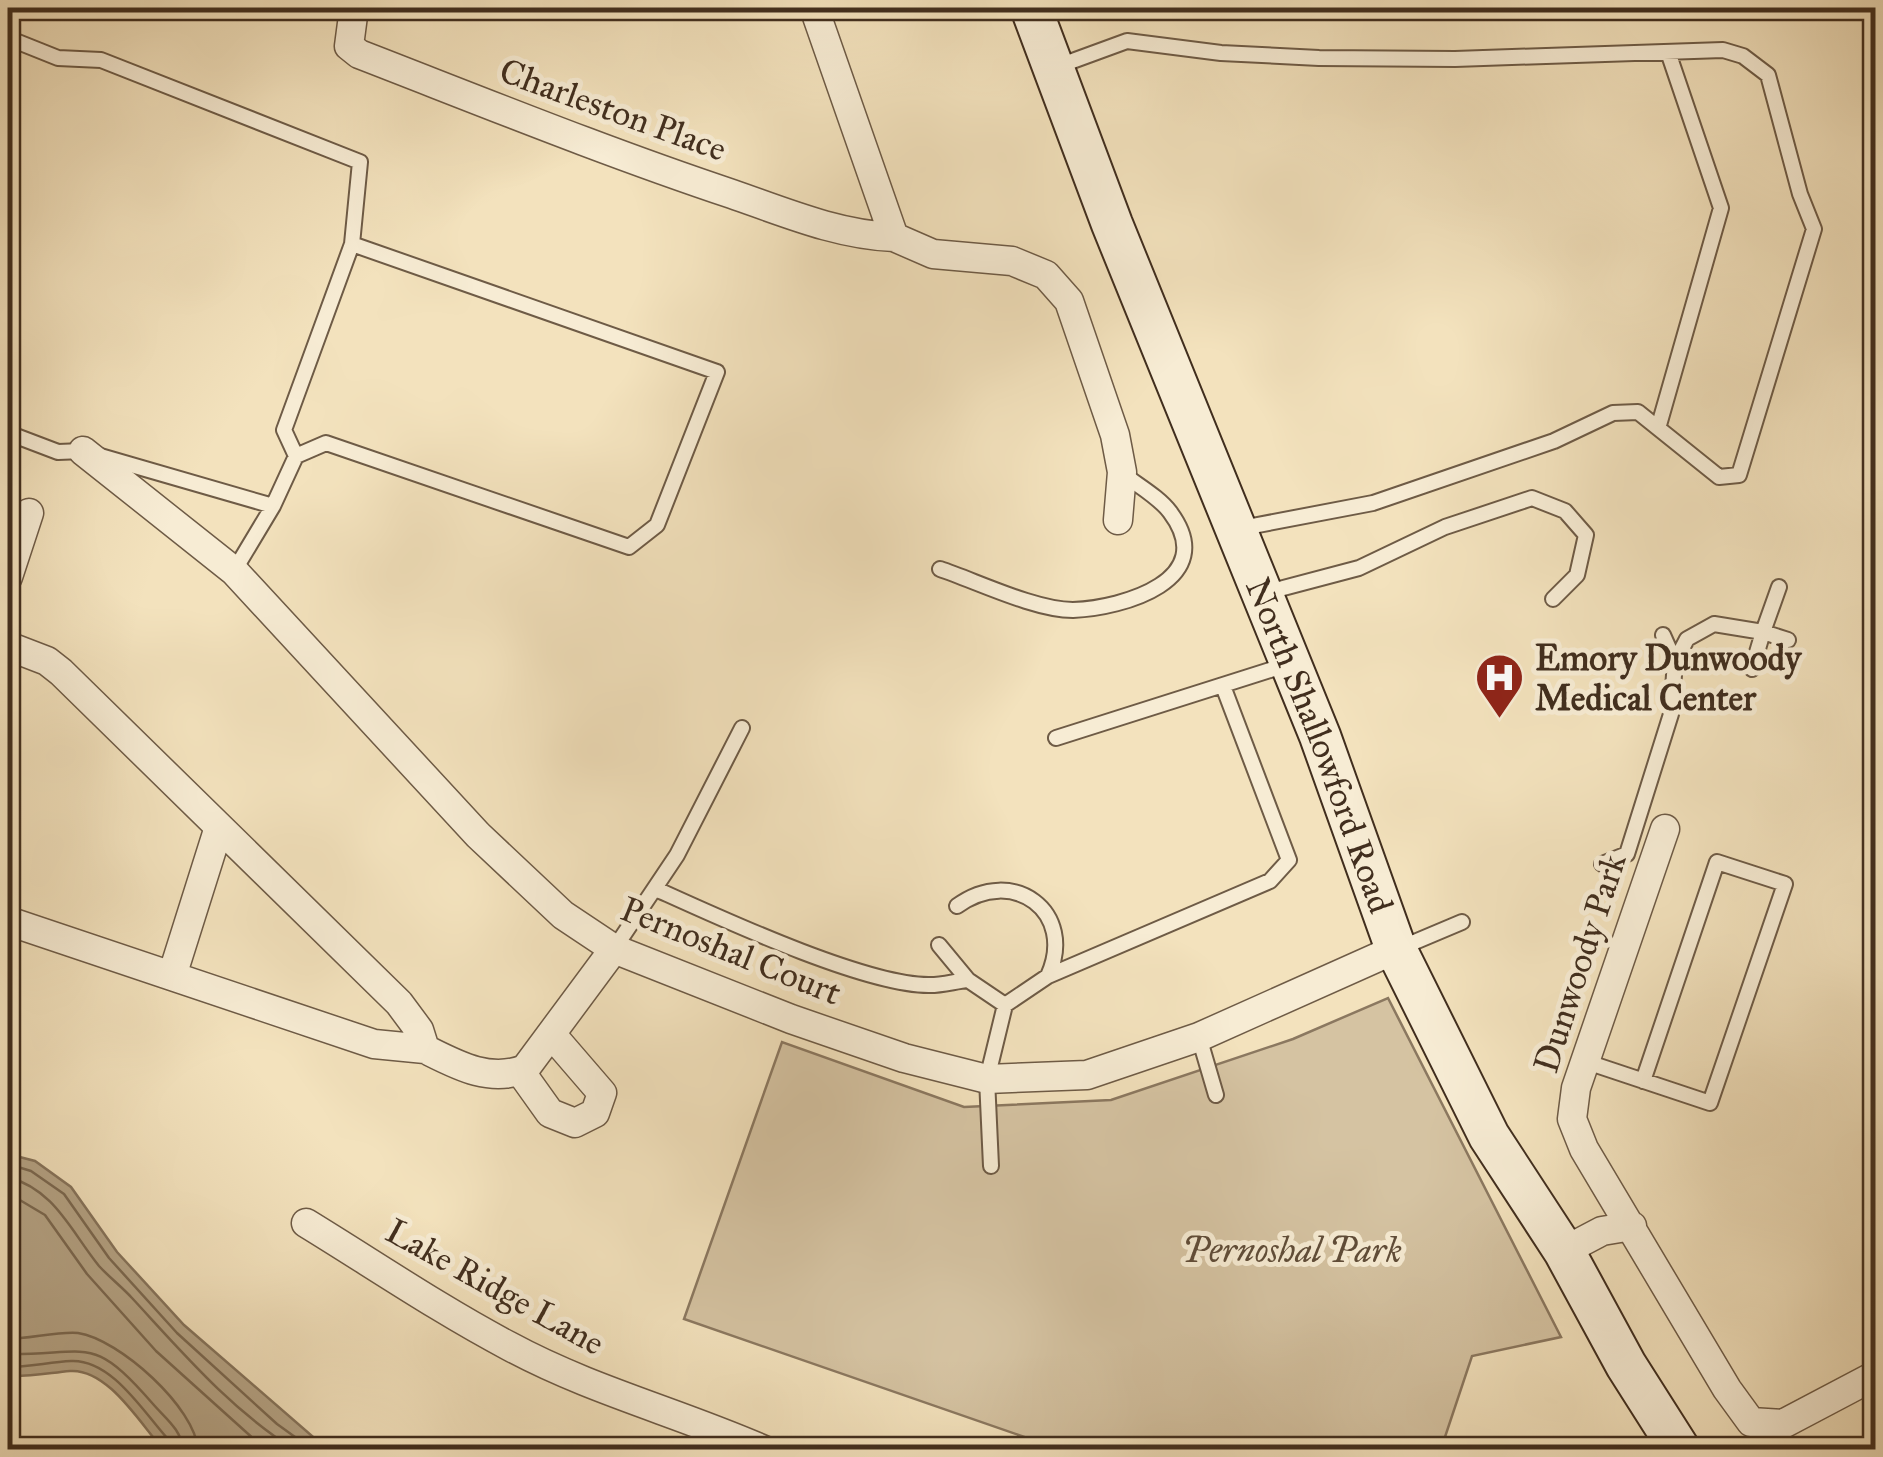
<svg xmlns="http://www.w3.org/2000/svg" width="1883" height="1457" font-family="'IM FELL Great Primer',serif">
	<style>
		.green { fill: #d5c3a2; stroke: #8b7860; stroke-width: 2.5 }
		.water { fill: #b6a587; stroke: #87755d; stroke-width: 2.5 }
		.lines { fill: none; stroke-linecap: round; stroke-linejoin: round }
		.shore { stroke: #7c6a52; stroke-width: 2.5 }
		.lane-casing { stroke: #6e5b46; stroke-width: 18 }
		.street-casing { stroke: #6e5b46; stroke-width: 31 }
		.secondary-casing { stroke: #412e1e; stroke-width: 44 }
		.lane { stroke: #f7ecd4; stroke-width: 14 }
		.street { stroke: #f7ecd4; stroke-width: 28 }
		.secondary { stroke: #f7ecd4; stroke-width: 40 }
		.labels { text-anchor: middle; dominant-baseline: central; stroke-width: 10; stroke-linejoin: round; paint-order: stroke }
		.street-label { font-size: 35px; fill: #412e1e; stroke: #f7ecd4 }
		.poi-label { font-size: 35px; font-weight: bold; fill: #412e1e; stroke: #f7ecd4; text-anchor: start }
		.park-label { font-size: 35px; font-style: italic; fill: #5f4c38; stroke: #f7ecd4 }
	</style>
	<rect width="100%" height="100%" fill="#f3e2bd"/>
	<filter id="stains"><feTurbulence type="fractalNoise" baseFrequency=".002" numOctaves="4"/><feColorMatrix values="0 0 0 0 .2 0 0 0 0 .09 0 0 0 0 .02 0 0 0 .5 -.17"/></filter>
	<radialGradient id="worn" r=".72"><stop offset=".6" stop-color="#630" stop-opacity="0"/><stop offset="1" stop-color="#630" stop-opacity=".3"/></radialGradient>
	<path class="green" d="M 1388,998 L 1561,1337 L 1472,1356 L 1441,1449 L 1062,1450 L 684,1319 L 782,1042 L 964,1107 L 1111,1100 L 1293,1039 Z"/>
	<path class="water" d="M 8,1154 L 35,1161 L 71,1187 L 117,1252 L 184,1325 L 327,1449 L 163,1449 C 141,1425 108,1368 70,1371 C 49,1373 30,1377 8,1376 Z"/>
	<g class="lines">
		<path class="shore" d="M 8,1164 L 31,1171 L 64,1194 L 109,1258 L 177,1333 L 277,1424 L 313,1450
			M 8,1177 C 55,1190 70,1230 99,1266 C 109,1277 122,1287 132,1298 C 182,1352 231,1410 295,1450
			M 8,1193 L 45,1215 L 87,1274 L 156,1351 L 266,1450
			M 8,1339 C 29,1339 59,1331 78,1333 C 119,1339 196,1408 198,1450
			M 8,1354 C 91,1355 91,1333 153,1404 C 165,1418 182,1430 183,1450
			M 8,1367 C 29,1367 50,1362 71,1361 C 112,1359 144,1413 168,1439 L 170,1450"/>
		<defs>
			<path id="lane" d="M 8,38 L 58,58 L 101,60 L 360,162 L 352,244 L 284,430 L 296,456
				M 1056,67 L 1127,41 L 1221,53 L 1319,58 L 1455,59 L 1723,50 L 1743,56 L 1768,75 L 1800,194 L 1814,229 L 1739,475 L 1719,477 L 1638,412 L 1613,413 L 1554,441 L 1373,503 L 1242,528
				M 1659,425 L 1721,208 L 1668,52
				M 8,433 L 58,452 L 83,451 L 273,506
				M 940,569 C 976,581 1035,610 1073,610 C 1123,608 1221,580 1170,512 C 1159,497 1137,485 1122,473
				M 234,571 L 273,506 L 296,456 L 326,443 L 629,547 L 657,525 L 717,372 L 352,244
				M 1779,587 L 1763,632 L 1788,640
				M 1268,592 L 1359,568 L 1445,527 L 1532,498 L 1565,511 L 1586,535 L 1577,575 L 1553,599
				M 1663,635 L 1675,662
				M 1056,738 L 1289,664
				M 1602,864 L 1627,854 L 1671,714 L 1675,662 L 1687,639 L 1714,624 L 1763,632 L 1752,669
				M 656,889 C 718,917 866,986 930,985 C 943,985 956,981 968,980 L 1005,1005 L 987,1079 L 991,1166
				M 957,906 C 1013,865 1077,912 1048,976
				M 939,945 L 968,980
				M 614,949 L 677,855 L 742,728
				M 1398,949 L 1462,922
				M 1005,1005 L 1048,976 L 1270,881 L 1289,860 L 1223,686
				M 1199,1037 L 1216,1095
				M 1584,1061 L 1710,1103 L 1785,884 L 1717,862 L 1643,1081"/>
			<path id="street" d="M 354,8 L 349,46 L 359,54 C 483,102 606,152 732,194 C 784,212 838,235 894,237
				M 814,8 L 894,237 L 933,254 L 1012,261 L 1046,275 L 1069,301 L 1115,435 L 1122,472 L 1118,520
				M 83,451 L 234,571 L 478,835 L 563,915 L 614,949 L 791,1019 L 904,1058 L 987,1079 L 1087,1075 L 1199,1037 L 1396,949
				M 8,577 L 29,513
				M 8,646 L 47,661 L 61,672 L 399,1003 L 419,1030 L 425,1049 C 457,1065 489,1083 525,1069 L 614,949
				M 1665,829 L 1576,1088 L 1572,1119 L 1584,1149 L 1727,1389 L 1751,1422 L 1783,1424 L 1876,1375
				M 8,921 L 374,1044 L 425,1049
				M 172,976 L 219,827
				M 520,1071 L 550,1113 L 575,1123 L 595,1113 L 602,1093 L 552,1035
				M 306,1223 C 373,1264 439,1309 509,1346 C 590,1390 680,1413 764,1450
				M 1564,1251 L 1602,1231 L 1632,1226"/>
			<g id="secondary">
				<path id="s1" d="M 1031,8 L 1112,224 L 1320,736 L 1396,949 L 1489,1136 L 1564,1251 L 1626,1365 L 1680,1450"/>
			</g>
		</defs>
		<use href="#lane" class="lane-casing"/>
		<use href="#street" class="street-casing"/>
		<use href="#secondary" class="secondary-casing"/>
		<use href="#lane" class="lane"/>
		<use href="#street" class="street"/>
		<use href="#secondary" class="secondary"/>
	</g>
	<defs>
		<symbol id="hospital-pin" viewBox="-11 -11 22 30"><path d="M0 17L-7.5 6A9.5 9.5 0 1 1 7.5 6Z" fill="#8f2418" stroke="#f7ecd4"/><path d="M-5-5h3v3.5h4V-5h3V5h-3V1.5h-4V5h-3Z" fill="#fff"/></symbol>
	</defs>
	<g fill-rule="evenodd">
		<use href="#hospital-pin" x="1472" y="650" width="55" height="75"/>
	</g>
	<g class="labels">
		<g class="street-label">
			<text transform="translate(613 110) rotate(20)">Charleston Place</text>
			<text stroke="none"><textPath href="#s1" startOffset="792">North Shallowford Road</textPath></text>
			<text transform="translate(731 951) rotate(22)">Pernoshal Court</text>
			<text transform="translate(1580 963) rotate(-72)">Dunwoody Park</text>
			<text transform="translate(495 1287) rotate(29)">Lake Ridge Lane</text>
		</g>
		<g class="poi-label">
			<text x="1535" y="658">Emory Dunwoody<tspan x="1535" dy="40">Medical Center</tspan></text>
		</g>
		<g class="park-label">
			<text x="1292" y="1250">Pernoshal Park</text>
		</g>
	</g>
	<rect width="1883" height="1457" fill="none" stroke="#f3e2bd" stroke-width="40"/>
	<rect x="10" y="10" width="1863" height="1437" fill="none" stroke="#412e1e" stroke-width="5"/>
	<rect x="20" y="20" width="1843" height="1417" fill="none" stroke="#412e1e" stroke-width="2.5"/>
	<rect width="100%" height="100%" filter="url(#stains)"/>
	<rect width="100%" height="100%" fill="url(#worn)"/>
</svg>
